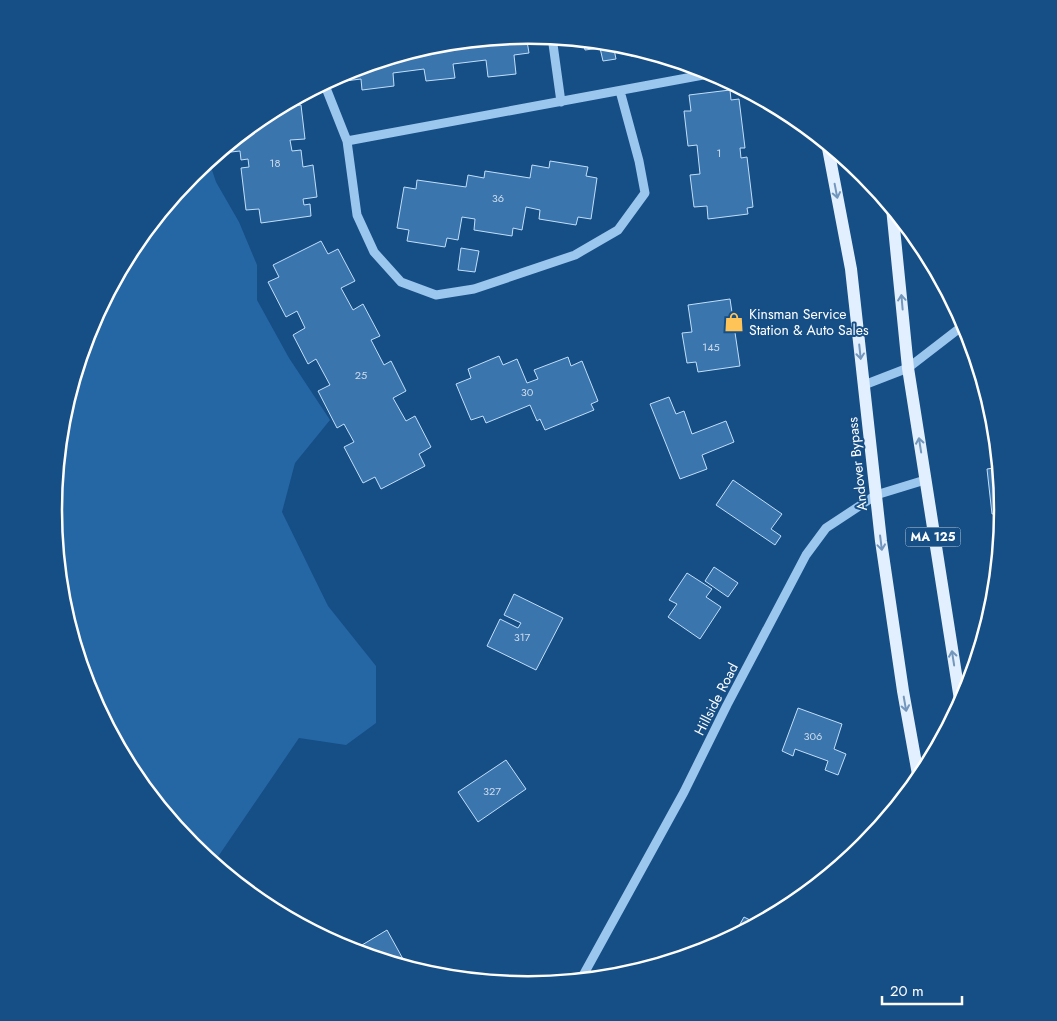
<svg xmlns="http://www.w3.org/2000/svg" width="1057" height="1021" font-family="Jost,sans-serif">
	<style>
		.green { fill: #2566a4 }
		.building { fill: #3a75ae; stroke: #c1dffa }
		.lines { fill: none; stroke-linecap: round; stroke-linejoin: round }
		.minor { stroke: #9bc6ee; stroke-width: 9 }
		.major { stroke: #e2efff; stroke-width: 12 }
		.oneway { stroke: #7296bc }
		.labels { text-anchor: middle; dominant-baseline: central; stroke-width: 4; stroke-linejoin: round; paint-order: stroke }
		.number-label { font-size: 11px; fill: #cedceb }
		.shield { fill: #164e86; stroke: #b9cadb; stroke-width: 1 }
		.shield-label { font-size: 12px; font-weight: bold; fill: #fff }
		.poi-label { font-size: 14px; fill: #fff; stroke: #164e86; text-anchor: start }
		.street-label { font-size: 14px; fill: #fff; stroke: #164e86 }
		.rim { fill: none; stroke: #fff; stroke-width: 2.5 }
	</style>
	<rect width="100%" height="100%" fill="#164e86"/>
	<path class="green" d="M 209,161 L 216,182 L 239,222 L 257,265 L 257,300 L 289,358 L 330,420 L 295,463 L 282,512 L 328,606 L 376,666 L 376,723 L 346,745 L 299,738 L 213,864 L 192,847 L 133,774 L 89,692 L 62,603 L 53,510 L 62,417 L 89,328 L 133,246 L 192,174 Z"/>
	<path class="building" d="M 526,35 L 529,53 L 514,55 L 516,74 L 488,77 L 486,60 L 453,64 L 455,78 L 426,81 L 424,69 L 393,73 L 394,86 L 362,90 L 361,79 L 345,81 L 344,72 L 347,71 L 436,44 Z
		M 583,40 L 615,44 L 613,44 L 616,59 L 603,61 L 600,48 L 585,50 Z
		M 629,47 L 648,52 L 631,56 Z
		M 730,90 L 731,100 L 739,99 L 745,148 L 740,148 L 741,158 L 747,157 L 753,207 L 747,208 L 748,214 L 708,219 L 707,206 L 694,207 L 690,175 L 700,174 L 697,145 L 688,146 L 684,111 L 691,111 L 689,95 Z
		M 285,104 L 286,107 L 301,105 L 305,139 L 290,140 L 292,151 L 301,150 L 303,167 L 313,165 L 317,197 L 303,199 L 304,205 L 310,204 L 311,216 L 261,223 L 259,209 L 246,210 L 241,168 L 249,167 L 248,159 L 241,160 L 240,151 L 231,152 L 230,143 L 265,115 Z
		M 550,161 L 588,167 L 586,176 L 597,178 L 591,219 L 578,217 L 576,225 L 539,219 L 540,210 L 526,207 L 522,230 L 513,228 L 512,236 L 474,230 L 475,219 L 462,217 L 458,240 L 447,238 L 445,247 L 407,241 L 409,230 L 397,228 L 404,187 L 416,189 L 417,180 L 466,187 L 468,175 L 484,178 L 485,171 L 530,178 L 532,165 L 549,168 Z
		M 321,241 L 328,254 L 338,249 L 355,281 L 341,288 L 353,310 L 363,304 L 380,336 L 371,340 L 384,365 L 391,361 L 406,391 L 393,398 L 406,421 L 415,416 L 431,447 L 419,454 L 425,466 L 381,489 L 375,477 L 363,483 L 344,447 L 354,442 L 344,424 L 337,428 L 318,391 L 330,385 L 316,359 L 308,364 L 293,335 L 305,328 L 297,311 L 286,317 L 268,282 L 279,277 L 273,265 Z
		M 461,248 L 479,251 L 475,272 L 458,270 Z
		M 730,299 L 740,366 L 698,372 L 696,362 L 687,363 L 682,333 L 692,332 L 688,305 Z
		M 499,356 L 503,365 L 517,359 L 527,383 L 538,379 L 534,370 L 568,357 L 571,366 L 582,361 L 598,401 L 591,404 L 594,410 L 545,430 L 540,419 L 537,421 L 530,405 L 486,423 L 483,416 L 471,420 L 456,384 L 471,378 L 468,369 Z
		M 669,397 L 676,414 L 684,411 L 692,434 L 726,421 L 734,442 L 702,455 L 707,469 L 680,479 L 650,404 Z
		M 1000,467 L 1004,513 L 992,514 L 987,469 Z
		M 733,480 L 782,514 L 771,529 L 781,536 L 775,545 L 716,505 Z
		M 714,567 L 738,583 L 728,597 L 705,581 Z
		M 687,573 L 712,589 L 706,597 L 721,607 L 700,639 L 668,617 L 677,604 L 669,600 Z
		M 514,594 L 563,618 L 536,670 L 487,646 L 500,619 L 518,628 L 521,623 L 504,615 Z
		M 798,708 L 842,724 L 834,749 L 846,754 L 838,775 L 825,770 L 828,761 L 795,749 L 793,756 L 782,751 Z
		M 506,760 L 526,789 L 478,822 L 458,792 Z
		M 744,917 L 758,924 L 732,938 Z
		M 387,930 L 403,959 L 394,964 L 352,951 Z"/>
	<g class="lines">
		<path class="minor" d="M 552,37 L 561,102
			M 324,83 L 347,141 L 357,215 L 374,252 L 401,282 L 436,295 L 474,289 L 575,255 L 618,230 L 645,193 L 639,161 L 620,91
			M 347,141 L 714,73
			M 864,385 L 908,368 L 965,324
			M 580,981 L 684,792 L 727,705 L 806,555 L 826,528 L 876,495 L 925,480"/>
		<path class="major" d="M 827,143 L 851,269 L 881,541 L 903,691 L 919,780
			M 892,208 L 908,368 L 961,706"/>
	</g>
	<defs><path id="oneway-shaft" d="M-6 0H5M1.5-3L5.5 0L1.5 3" fill="none" stroke-width="1.6" stroke-linecap="round" stroke-linejoin="round" transform="scale(1.25)"/></defs>
	<g class="oneway">
		<use href="#oneway-shaft" transform="translate(836 191) rotate(79)"/>
		<use href="#oneway-shaft" transform="translate(902 302) rotate(-95)"/>
		<use href="#oneway-shaft" transform="translate(860 352) rotate(84)"/>
		<use href="#oneway-shaft" transform="translate(920 445) rotate(-99)"/>
		<use href="#oneway-shaft" transform="translate(881 543) rotate(83)"/>
		<use href="#oneway-shaft" transform="translate(953 658) rotate(-99)"/>
		<use href="#oneway-shaft" transform="translate(905 704) rotate(80)"/>
	</g>
	<defs>
		<symbol id="shop-bare" viewBox="-9 -9 18 18"><path d="M-5-2.5h2.3a2.7 3.5 0 0 1 5.4 0H5L5.5 6h-11ZM-1.5-2.5h3a1.5 2.3 0 0 0-3 0Z" fill="#ffc458" stroke="#164e86" stroke-width="2.5" paint-order="stroke"/></symbol>
	</defs>
	<g fill-rule="evenodd">
		<use href="#shop-bare" x="720" y="308" width="28" height="28"/>
	</g>
	<g class="labels">
		<g class="number-label">
			<text x="719" y="153">1</text>
			<text x="275" y="163">18</text>
			<text x="498" y="198">36</text>
			<text x="711" y="347">145</text>
			<text x="361" y="375">25</text>
			<text x="527" y="392">30</text>
			<text x="522" y="637">317</text>
			<text x="813" y="736">306</text>
			<text x="492" y="791">327</text>
		</g>
		<rect class="shield" x="905.5" y="527.5" width="55" height="19" rx="4"/>
		<g class="shield-label">
			<text x="933" y="537">MA 125</text>
		</g>
		<g class="poi-label">
			<text x="749" y="314">Kinsman Service<tspan x="749" dy="16">Station &amp; Auto Sales</tspan></text>
		</g>
		<g class="street-label">
			<text transform="translate(857 464) rotate(-96)">Andover Bypass</text>
			<text transform="translate(716 699) rotate(-63)">Hillside Road</text>
		</g>
	</g>
	<path d="M0 0H1057V1021H0ZM62 510a466 466 0 1 1 932 0a466 466 0 1 1-932 0Z" fill="#164e86" fill-rule="evenodd"/>
	<path class="rim" d="M62 510a466 466 0 1 1 932 0a466 466 0 1 1-932 0Z"/>
	<path d="M882 996v8h80v-8" fill="none" stroke="#ffffff" stroke-width="2.5"/>
	<text x="890" y="996" font-size="15" fill="#ffffff" stroke="#164e86" stroke-width="4" paint-order="stroke">20 m</text>
</svg>
